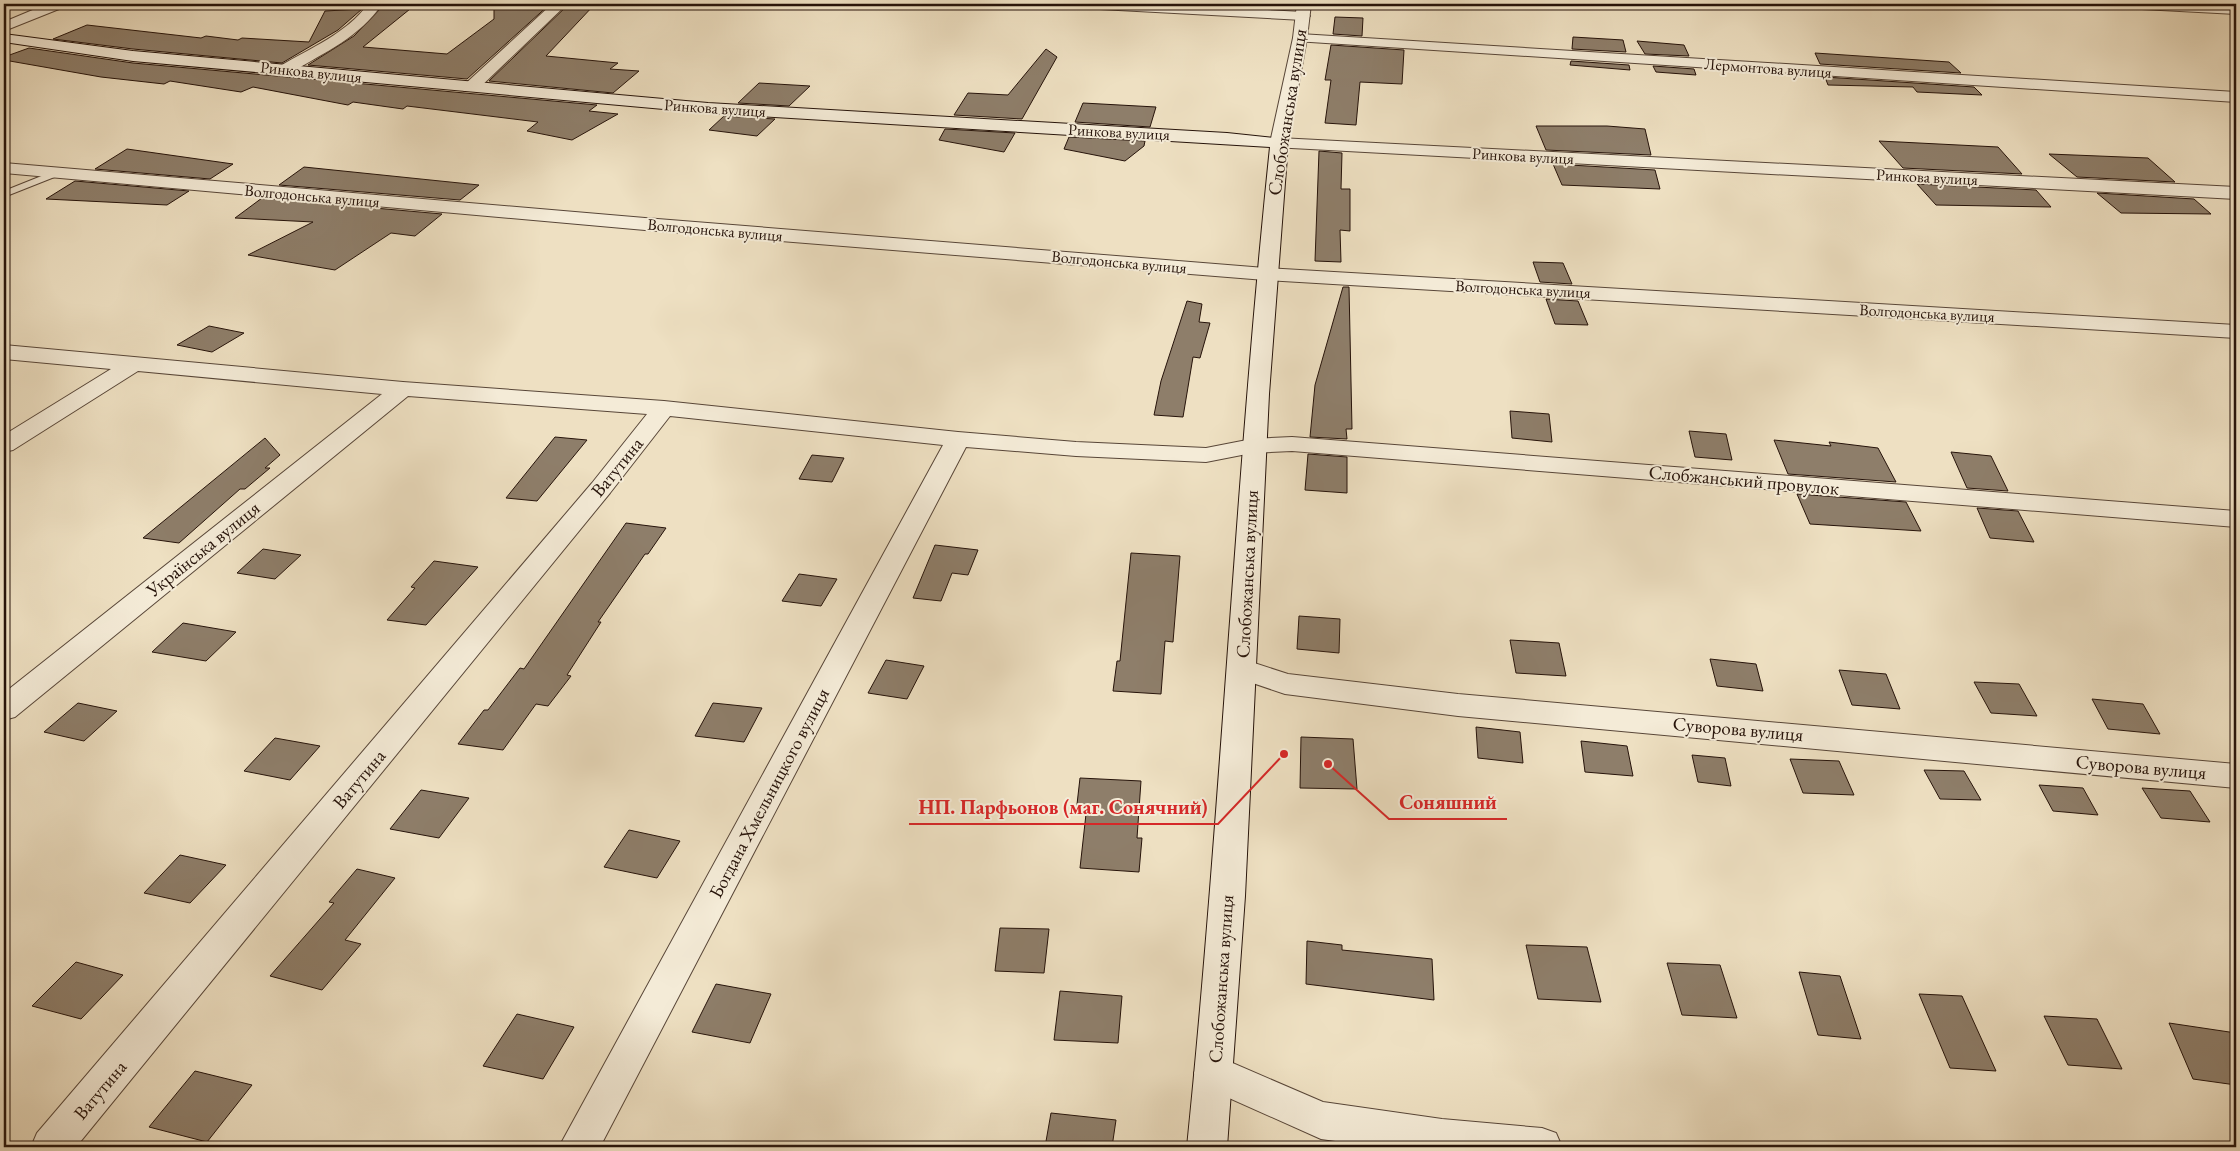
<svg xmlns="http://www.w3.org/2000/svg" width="2240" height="1151" font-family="'EB Garamond',serif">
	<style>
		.building { fill: #8e7e6a; stroke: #26130a }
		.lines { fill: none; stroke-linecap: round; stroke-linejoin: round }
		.service-casing { stroke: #584638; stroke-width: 2 }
		.minor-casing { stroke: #584638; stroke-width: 2 }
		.tertiary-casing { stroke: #584638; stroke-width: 2 }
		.secondary-casing { stroke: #26130a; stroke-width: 2 }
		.service { fill: #f4ebd7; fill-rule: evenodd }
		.minor { fill: #f4ebd7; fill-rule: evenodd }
		.tertiary { fill: #f4ebd7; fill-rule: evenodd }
		.secondary { fill: #f4ebd7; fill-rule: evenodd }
		.labels { text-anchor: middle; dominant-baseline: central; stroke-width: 4; stroke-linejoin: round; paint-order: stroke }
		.far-street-label { font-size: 16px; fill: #26130a; stroke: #f4ebd7 }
		.street-label { font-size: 19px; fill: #26130a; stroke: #f4ebd7 }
		.leader { fill: none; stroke: #d62828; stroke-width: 2 }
		.callout-dot { fill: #d62828; stroke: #f4ebd7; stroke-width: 2 }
		.callout-label { font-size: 20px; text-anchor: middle; font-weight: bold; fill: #d62828; stroke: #f4ebd7; stroke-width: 4; stroke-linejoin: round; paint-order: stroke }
	</style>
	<rect width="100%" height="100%" fill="#eee0c2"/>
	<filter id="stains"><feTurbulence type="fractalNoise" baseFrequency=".004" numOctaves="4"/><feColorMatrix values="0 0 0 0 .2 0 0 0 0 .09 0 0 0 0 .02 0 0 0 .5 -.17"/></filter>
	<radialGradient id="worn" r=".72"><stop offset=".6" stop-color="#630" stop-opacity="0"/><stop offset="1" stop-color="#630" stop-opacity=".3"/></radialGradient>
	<path class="building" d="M 494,4 L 550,4 L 467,79 L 308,65 L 354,36 L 382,7 L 415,5 L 363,47 L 447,54 L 494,19 Z
		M 569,4 L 595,4 L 546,56 L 618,63 L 610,69 L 639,71 L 613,93 L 489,81 Z
		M 362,9 L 338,30 L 282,63 L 133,49 L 53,39 L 87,25 L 201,38 L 206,36 L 238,40 L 242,38 L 309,42 L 325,11 Z
		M 1335,17 L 1363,18 L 1362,36 L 1333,34 Z
		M 1573,37 L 1623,40 L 1626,52 L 1572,49 Z
		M 1637,41 L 1684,45 L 1689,56 L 1645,54 Z
		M 1331,45 L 1404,50 L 1402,84 L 1360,82 L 1356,125 L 1325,123 L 1331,80 L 1325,80 Z
		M 29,48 L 133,63 L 597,105 L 589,111 L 618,114 L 572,140 L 527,131 L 538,122 L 407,106 L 403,109 L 353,102 L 348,105 L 253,87 L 241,92 L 170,81 L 164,84 L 101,77 L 4,60 L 4,57 Z
		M 1046,49 L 1057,57 L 1022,119 L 954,115 L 968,93 L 1008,95 Z
		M 1815,53 L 1949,62 L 1961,73 L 1820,64 Z
		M 1571,61 L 1629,65 L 1630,70 L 1570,65 Z
		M 1653,66 L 1694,69 L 1696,75 L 1656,72 Z
		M 1825,77 L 1974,87 L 1982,95 L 1917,92 L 1913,87 L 1828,85 Z
		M 759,83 L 810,86 L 789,106 L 738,103 Z
		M 1083,103 L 1156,107 L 1150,127 L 1075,122 Z
		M 724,116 L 775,119 L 757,136 L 709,130 Z
		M 1536,126 L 1607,126 L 1645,129 L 1651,155 L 1546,150 Z
		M 945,129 L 1015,133 L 1004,152 L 939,140 Z
		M 1069,137 L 1145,141 L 1144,146 L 1125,161 L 1064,149 Z
		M 1879,141 L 1998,147 L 2022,174 L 1903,168 Z
		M 127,149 L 233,164 L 210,179 L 95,169 Z
		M 1319,151 L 1342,153 L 1341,189 L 1350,189 L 1350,231 L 1340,230 L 1341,262 L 1315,261 Z
		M 2049,154 L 2148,158 L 2175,182 L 2077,177 Z
		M 1553,164 L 1655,170 L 1660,189 L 1562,185 Z
		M 304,167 L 479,185 L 460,200 L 279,185 Z
		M 75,181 L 189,191 L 167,205 L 46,199 Z
		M 1917,184 L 2036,190 L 2051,207 L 1936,205 Z
		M 2097,193 L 2194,199 L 2211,214 L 2121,213 Z
		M 262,198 L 442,214 L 415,236 L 391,233 L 335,270 L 248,255 L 313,222 L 235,218 Z
		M 1533,262 L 1563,263 L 1572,284 L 1540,282 Z
		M 1343,287 L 1349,287 L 1352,429 L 1346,429 L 1347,439 L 1310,437 L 1315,385 Z
		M 1546,299 L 1578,301 L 1588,325 L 1555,324 Z
		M 1187,301 L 1202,304 L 1199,322 L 1210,323 L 1200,358 L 1193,357 L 1183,417 L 1154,415 L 1161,381 Z
		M 209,326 L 244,333 L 212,352 L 177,345 Z
		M 1510,411 L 1549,414 L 1552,442 L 1512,438 Z
		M 1689,431 L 1726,434 L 1732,460 L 1695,457 Z
		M 555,437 L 587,440 L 537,501 L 506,498 Z
		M 265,438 L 280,455 L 265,468 L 270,468 L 245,489 L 240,489 L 179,543 L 143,538 Z
		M 1774,440 L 1831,446 L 1829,442 L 1878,448 L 1896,482 L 1788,474 Z
		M 1951,452 L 1991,456 L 2008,491 L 1967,488 Z
		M 1308,454 L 1347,457 L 1347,493 L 1305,490 Z
		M 812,455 L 844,458 L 832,482 L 799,479 Z
		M 1797,494 L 1906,502 L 1921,531 L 1810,524 Z
		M 1977,508 L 2018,511 L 2034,542 L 1990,538 Z
		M 626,523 L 666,528 L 648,554 L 645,554 L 598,622 L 601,622 L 567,675 L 571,676 L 548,706 L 536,704 L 503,750 L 458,744 L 484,710 L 488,710 L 520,668 L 524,669 Z
		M 935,545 L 978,550 L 968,575 L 952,573 L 941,601 L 913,598 Z
		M 263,549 L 301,555 L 275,579 L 237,573 Z
		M 1131,553 L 1180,556 L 1173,642 L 1165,641 L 1161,694 L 1113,691 L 1117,661 L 1120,661 Z
		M 434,561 L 478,567 L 426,625 L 387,620 L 415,588 L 411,587 Z
		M 799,574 L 837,579 L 821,606 L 782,601 Z
		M 1299,616 L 1340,619 L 1339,653 L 1297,649 Z
		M 183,623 L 236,632 L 206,661 L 152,652 Z
		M 1510,640 L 1559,643 L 1566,676 L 1516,673 Z
		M 1710,659 L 1756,664 L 1763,691 L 1717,686 Z
		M 886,660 L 924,666 L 907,699 L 868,693 Z
		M 1839,670 L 1886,674 L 1900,709 L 1852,705 Z
		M 1974,682 L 2019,684 L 2037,716 L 1991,713 Z
		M 2092,699 L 2143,704 L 2160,734 L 2108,729 Z
		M 78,703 L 117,711 L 84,741 L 44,732 Z
		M 713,703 L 762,708 L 744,742 L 695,736 Z
		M 1476,727 L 1520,732 L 1523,763 L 1478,758 Z
		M 1301,737 L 1353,739 L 1357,789 L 1300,788 Z
		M 275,738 L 320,746 L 290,780 L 244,771 Z
		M 1581,741 L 1627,746 L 1633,776 L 1585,772 Z
		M 1692,755 L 1725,758 L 1731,786 L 1698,782 Z
		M 1790,759 L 1839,761 L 1854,795 L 1803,793 Z
		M 1924,770 L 1964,771 L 1981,800 L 1940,799 Z
		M 1080,778 L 1141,781 L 1137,838 L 1142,838 L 1139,872 L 1080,868 L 1086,814 L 1076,813 Z
		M 2039,785 L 2083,788 L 2098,815 L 2053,811 Z
		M 2142,788 L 2190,791 L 2210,822 L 2161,818 Z
		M 421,790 L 469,798 L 439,838 L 390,829 Z
		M 629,830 L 680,841 L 657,878 L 604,867 Z
		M 180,855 L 226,865 L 190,903 L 144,893 Z
		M 357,869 L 395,878 L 345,940 L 361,944 L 322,990 L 270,976 L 334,903 L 329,902 Z
		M 1000,928 L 1049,929 L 1044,973 L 995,971 Z
		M 1307,941 L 1342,945 L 1342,950 L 1432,959 L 1434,1000 L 1306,984 Z
		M 1526,945 L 1587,947 L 1601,1002 L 1538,999 Z
		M 76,962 L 123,975 L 81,1019 L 32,1006 Z
		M 1667,963 L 1720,965 L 1737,1018 L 1682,1015 Z
		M 1799,972 L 1840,976 L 1861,1039 L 1818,1035 Z
		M 716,984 L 771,994 L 750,1043 L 692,1032 Z
		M 1060,991 L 1122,996 L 1118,1043 L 1054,1040 Z
		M 1919,994 L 1962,996 L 1996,1071 L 1950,1068 Z
		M 517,1014 L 574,1027 L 543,1079 L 483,1066 Z
		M 2044,1016 L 2097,1019 L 2122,1069 L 2068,1065 Z
		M 2169,1023 L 2236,1033 L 2236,1085 L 2193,1079 Z
		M 195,1071 L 252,1085 L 207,1142 L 149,1127 Z
		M 1051,1113 L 1116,1120 L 1112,1147 L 1045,1147 Z"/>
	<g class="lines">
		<defs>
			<path id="service" d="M 54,171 L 57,172 L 57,176 L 4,197 L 4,191 Z"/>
			<path id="minor" d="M 47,4 L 66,4 L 64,7 L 4,31 L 4,22 Z
				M 368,4 L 382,4 C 360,37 325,52 292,72 L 280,72 L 278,69 L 280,66 C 311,48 347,33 368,4 Z
				M 552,4 L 567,4 L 476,91 L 464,91 L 462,88 L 464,85 Z
				M 1074,4 L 1155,4 L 1303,12 L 1310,16 L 1303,20 L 1081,8 Z
				M 2116,4 L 2236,6 L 2236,14 L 2123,8 Z
				M 1300,34 L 2236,92 L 2236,102 L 1295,41 L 1293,38 L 1295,35 Z
				M 1279,138 L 2236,187 L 2236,199 L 1273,147 L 1270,143 L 1273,139 Z
				M 4,163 L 645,218 L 1265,268 L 2236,325 L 2236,338 L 1265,280 L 645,230 L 4,173 Z
				M 4,345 L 403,382 L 664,401 L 958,432 L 1076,442 L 1206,448 L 1252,439 L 1292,437 L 2236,511 L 2236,527 L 1292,451 L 1252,453 L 1206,462 L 1076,456 L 966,447 L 600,1147 L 559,1147 L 943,445 L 670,416 L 610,493 L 76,1147 L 31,1147 L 37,1133 L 592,483 L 647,414 L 408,396 L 15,717 L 4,720 L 4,693 L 382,394 L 138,371 L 13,450 L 4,452 L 4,435 L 111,369 L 4,359 Z
				M 1242,659 L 1288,674 L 1458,694 L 2236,764 L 2236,788 L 1458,716 L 1285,694 L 1232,676 L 1227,669 L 1232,662 Z
				M 1214,1055 L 1323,1102 L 1442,1119 L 1542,1128 L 1556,1133 L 1562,1147 L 1378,1147 L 1321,1139 L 1200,1085 L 1194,1073 L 1200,1061 Z"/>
			<path id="tertiary" d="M 1297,4 L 1311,4 L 1307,38 L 1288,143 L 1285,147 L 1273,147 L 1270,143 L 1293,38 Z"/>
			<path id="secondary" d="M 4,34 L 133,51 L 708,103 L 1227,133 L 1285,139 L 1288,143 L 1269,394 L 1245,896 L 1227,1147 L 1187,1147 C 1221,814 1235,480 1270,147 L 708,113 L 133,61 L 4,42 Z"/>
		</defs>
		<use href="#service" class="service-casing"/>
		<use href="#minor" class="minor-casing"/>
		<use href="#tertiary" class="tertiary-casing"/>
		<use href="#secondary" class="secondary-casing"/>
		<use href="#service" class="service"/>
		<use href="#minor" class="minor"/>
		<use href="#tertiary" class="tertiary"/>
		<use href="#secondary" class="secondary"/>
	</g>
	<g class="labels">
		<g class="far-street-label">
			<text transform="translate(1768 68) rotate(4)">Лермонтова вулиця</text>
			<text transform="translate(311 72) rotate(6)">Ринкова вулиця</text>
			<text transform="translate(715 108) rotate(4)">Ринкова вулиця</text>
			<text transform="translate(1119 132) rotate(3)">Ринкова вулиця</text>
			<text transform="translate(1523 156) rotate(3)">Ринкова вулиця</text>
			<text transform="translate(1927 177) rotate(3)">Ринкова вулиця</text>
			<text transform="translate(312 196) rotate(5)">Волгодонська вулиця</text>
			<text transform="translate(715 230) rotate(5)">Волгодонська вулиця</text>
			<text transform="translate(1119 262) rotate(5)">Волгодонська вулиця</text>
			<text transform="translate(1523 289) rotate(3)">Волгодонська вулиця</text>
			<text transform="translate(1927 313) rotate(3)">Волгодонська вулиця</text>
		</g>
		<g class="street-label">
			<text transform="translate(1287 112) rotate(-81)">Слобожанська вулиця</text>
			<text transform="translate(617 467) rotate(-51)">Ватутина</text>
			<text transform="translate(1744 480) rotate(5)">Слобжанський провулок</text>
			<text transform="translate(203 549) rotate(-39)">Українська вулиця</text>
			<text transform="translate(1247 574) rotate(-87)">Слобожанська вулиця</text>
			<text transform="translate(1738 729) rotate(5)">Суворова вулиця</text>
			<text transform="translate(2141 767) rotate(5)">Суворова вулиця</text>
			<text transform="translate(359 779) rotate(-50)">Ватутина</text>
			<text transform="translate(769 793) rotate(-62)">Богдана Хмельницкого вулиця</text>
			<text transform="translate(1221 979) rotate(-86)">Слобожанська вулиця</text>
			<text transform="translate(100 1090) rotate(-50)">Ватутина</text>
		</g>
	</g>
	<path class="leader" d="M1328 764L1389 819H1507M1284 754L1218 824H909"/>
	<g class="callout-dot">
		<circle cx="1328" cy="764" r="5"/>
		<circle cx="1284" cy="754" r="5"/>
	</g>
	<g class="callout-label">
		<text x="1448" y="809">Соняшний</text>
		<text x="1063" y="814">НП. Парфьонов (маг. Сонячний)</text>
	</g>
	<rect width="2240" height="1151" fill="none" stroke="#eee0c2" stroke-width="20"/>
	<rect x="5" y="5" width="2230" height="1141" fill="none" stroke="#26130a" stroke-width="2.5"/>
	<rect x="10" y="10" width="2220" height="1131" fill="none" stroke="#26130a"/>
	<rect width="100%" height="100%" filter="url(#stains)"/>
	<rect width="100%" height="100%" fill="url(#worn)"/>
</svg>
